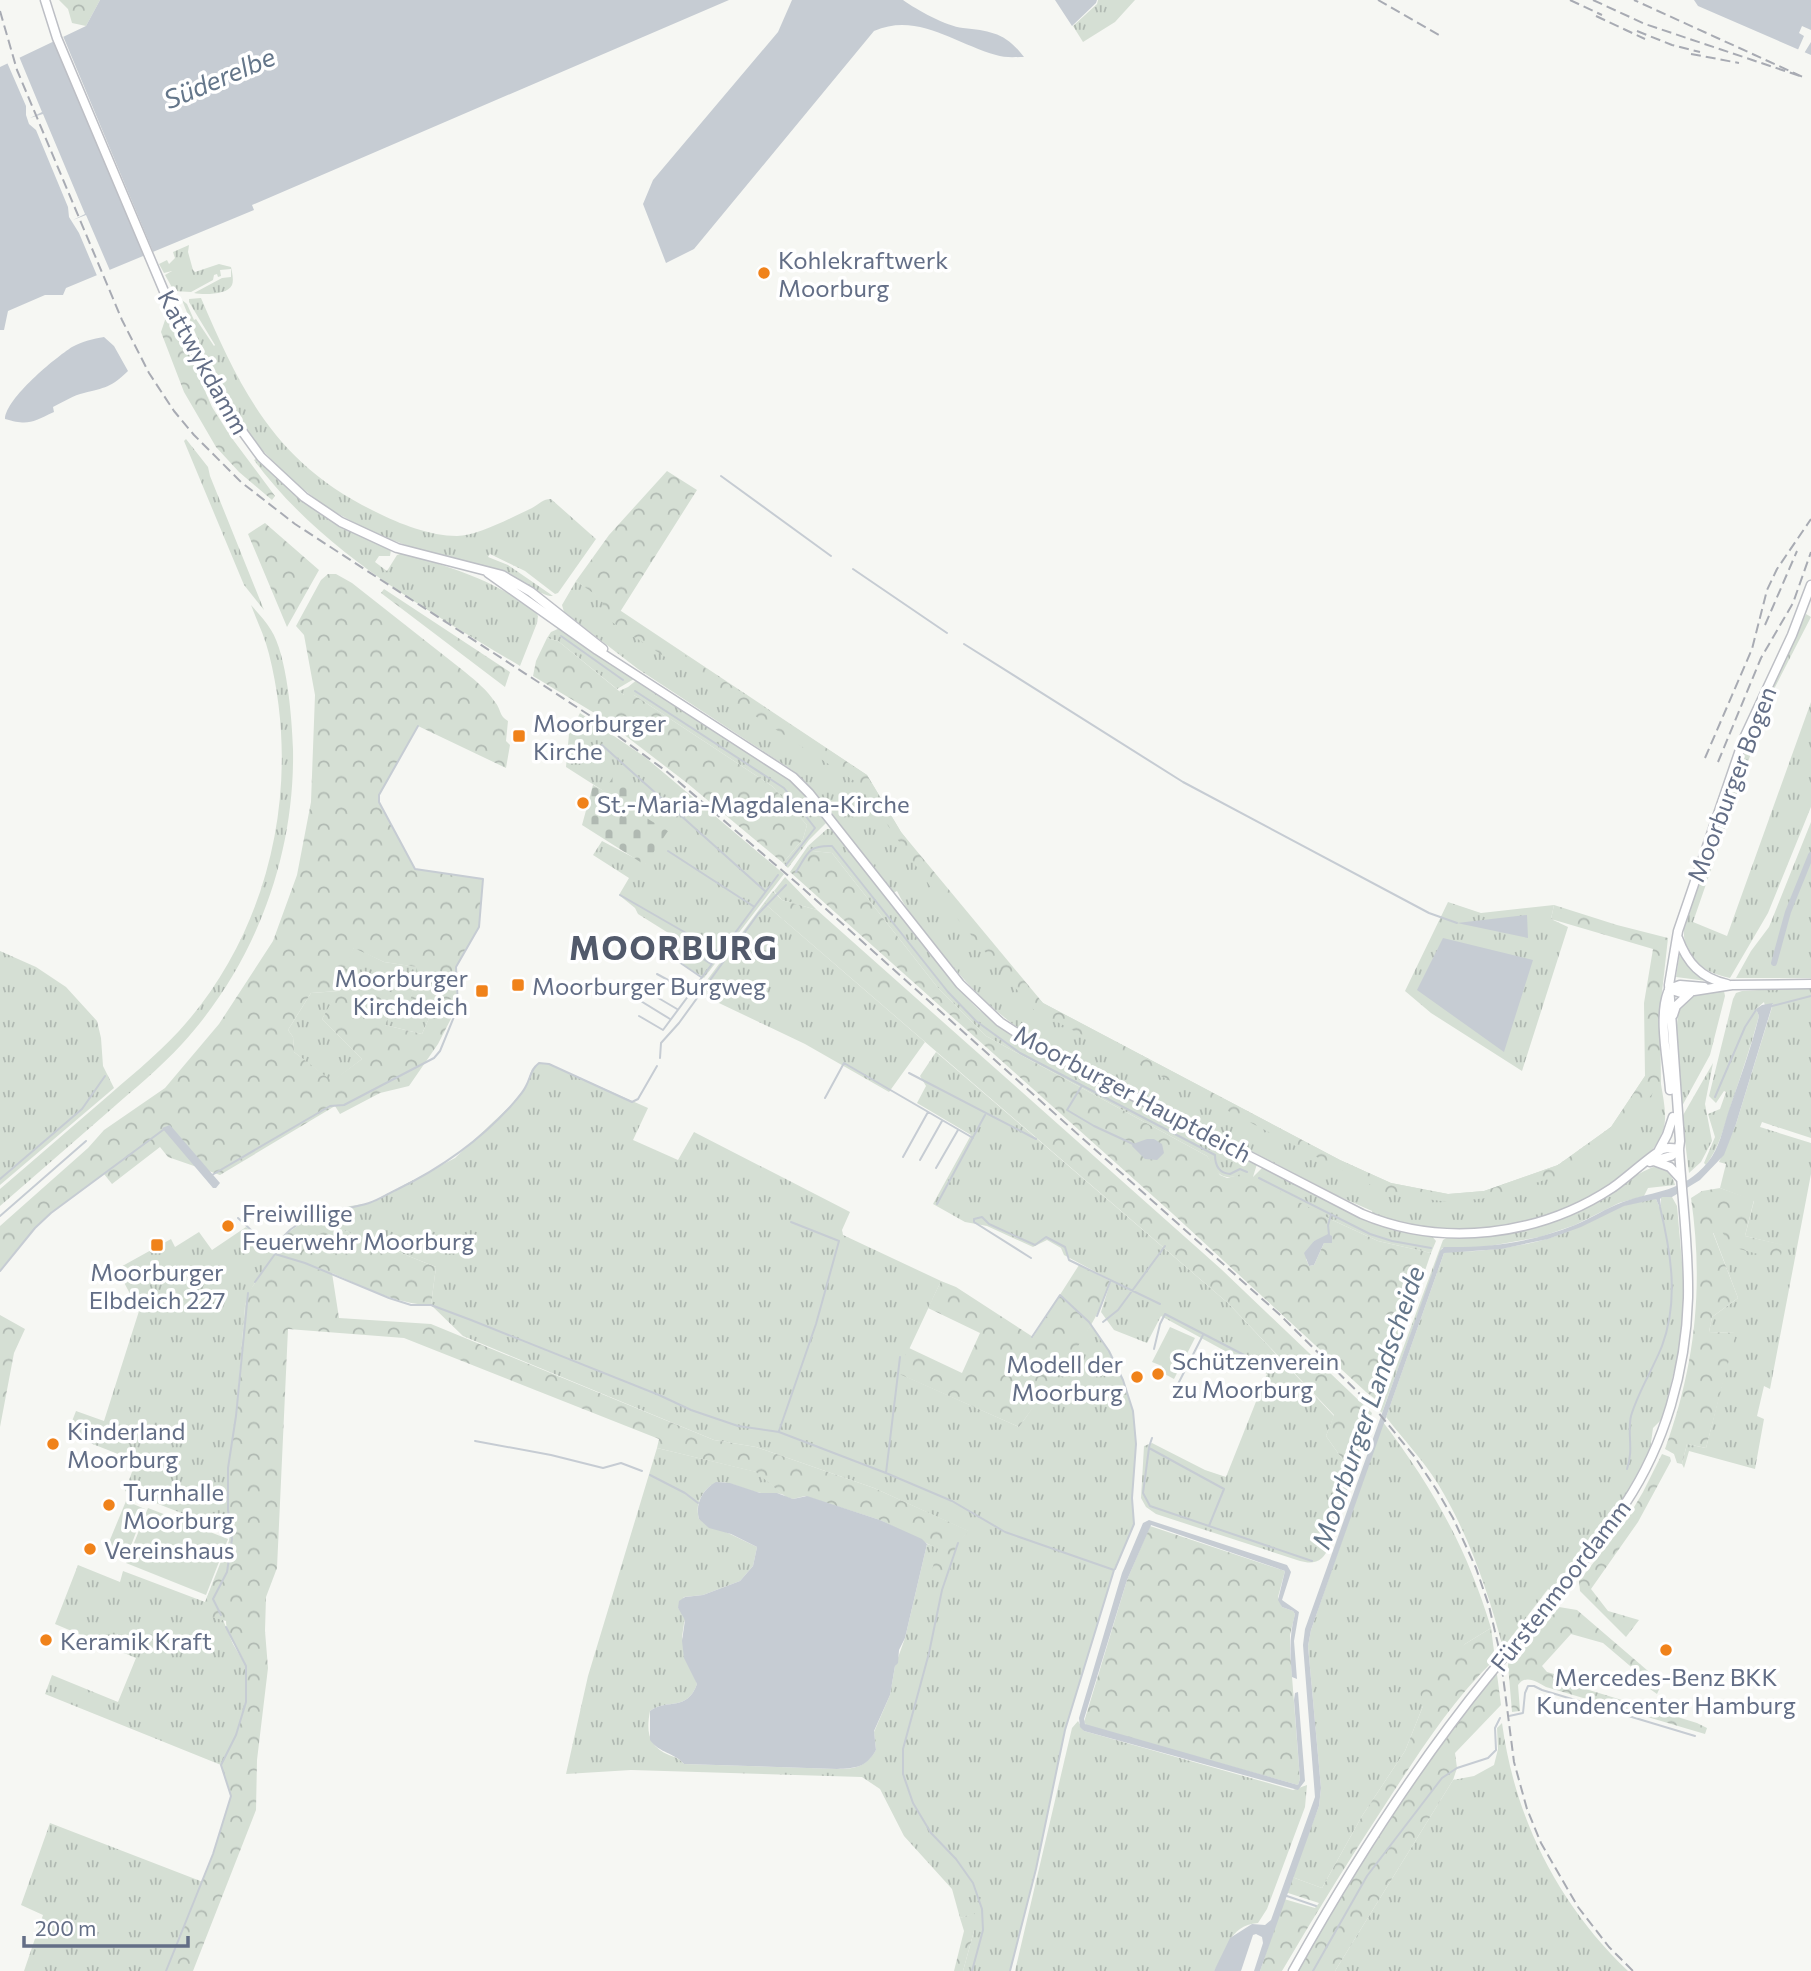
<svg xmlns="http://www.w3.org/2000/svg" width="1811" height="1971" font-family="Commissioner,sans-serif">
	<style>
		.grass { fill: url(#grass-tufts) }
		.forest { fill: url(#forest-crowns); fill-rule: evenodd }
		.cemetery { fill: url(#cemetery-stones) }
		.pitch { fill: #d5dfd4 }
		.water { fill: #c6ccd3 }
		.pier { fill: #f6f7f3 }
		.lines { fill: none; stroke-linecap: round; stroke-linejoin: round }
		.stream { stroke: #c6ccd3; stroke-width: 2 }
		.canal { stroke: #c6ccd3; stroke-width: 6 }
		.secondary-casing { stroke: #bdbfc5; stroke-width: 11 }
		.secondary { stroke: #fff; stroke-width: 8 }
		.rail { stroke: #a8abb3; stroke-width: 2; stroke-dasharray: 10 5; stroke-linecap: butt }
		.secondary-bridge-casing { stroke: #bdbfc5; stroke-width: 11; stroke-linecap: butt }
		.secondary-bridge { stroke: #fff; stroke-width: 8 }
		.poi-dot { fill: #f0821a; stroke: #fff; stroke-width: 2.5 }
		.labels { text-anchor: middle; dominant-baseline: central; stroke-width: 7; stroke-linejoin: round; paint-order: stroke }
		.poi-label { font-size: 24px; fill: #636e86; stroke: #fff; text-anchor: start }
		.street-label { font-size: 24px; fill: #636e86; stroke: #fff }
		.water-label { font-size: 26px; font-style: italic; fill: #64768a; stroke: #fff }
		.district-label { font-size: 32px; font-weight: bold; letter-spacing: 2px; fill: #525a6b; stroke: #fff }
	</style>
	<defs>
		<pattern id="grass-tufts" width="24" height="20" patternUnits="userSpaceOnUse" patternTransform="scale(1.75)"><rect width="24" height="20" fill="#d5dfd4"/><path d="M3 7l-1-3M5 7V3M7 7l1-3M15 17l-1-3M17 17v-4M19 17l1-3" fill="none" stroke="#b0b9b2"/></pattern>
		<pattern id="forest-crowns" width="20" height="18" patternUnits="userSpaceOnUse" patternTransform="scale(1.75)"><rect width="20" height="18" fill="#d5dfd4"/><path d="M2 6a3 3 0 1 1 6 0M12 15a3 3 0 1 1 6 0" fill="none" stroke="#b0b9b2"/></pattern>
		<pattern id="cemetery-stones" width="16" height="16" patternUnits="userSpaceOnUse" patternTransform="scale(1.75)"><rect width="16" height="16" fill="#d5dfd4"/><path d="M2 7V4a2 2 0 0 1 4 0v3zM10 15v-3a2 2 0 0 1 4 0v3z" fill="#b0b9b2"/></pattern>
	</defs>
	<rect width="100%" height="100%" fill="#f6f7f3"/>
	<path class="grass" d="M 1098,0 L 1135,0 L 1115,22 L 1083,42 L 1073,26 L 1097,4 Z
		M 189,245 L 188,252 L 193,270 L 195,272 L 219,264 L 231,267 C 232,272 234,280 232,285 C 228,295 203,295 194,293 L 222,278 L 231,277 L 231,269 L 220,270 L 221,276 L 218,277 L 217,274 L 214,275 L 213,280 L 191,292 L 174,291 L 165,275 L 172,271 L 164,273 L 159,264 L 167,260 L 169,264 L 175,258 L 173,252 Z
		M 201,298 C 242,394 277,464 376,512 C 400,524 430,536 457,536 C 477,536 513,517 532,508 C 539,504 543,499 551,499 L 596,539 L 558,593 L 555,594 L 525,571 L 490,554 L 488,557 L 508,565 L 553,596 C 543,598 510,574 497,569 L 411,547 L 371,532 L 326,507 L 293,481 L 257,445 L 233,412 L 209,367 L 182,300 L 187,304 L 194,320 L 196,319 L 214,346 L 215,345 L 189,302 L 189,299 Z
		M 186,439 L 208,467 L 210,476 L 264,610 L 244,585 L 184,441 Z
		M 257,458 L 304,502 L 343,528 L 391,550 L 390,556 L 379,556 L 375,562 L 387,571 L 397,555 L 403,553 C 455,569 490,578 535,611 L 538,616 L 537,623 L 520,666 C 425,609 321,551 254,460 Z
		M 576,581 L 867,775 L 901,832 L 988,945 L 1043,1003 L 1340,1160 L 1391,1183 L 1448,1194 L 1484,1191 L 1558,1165 L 1611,1127 L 1645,1076 L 1661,1084 C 1663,1097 1667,1114 1664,1127 C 1658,1150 1637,1167 1616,1181 C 1606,1187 1596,1196 1585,1201 C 1520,1233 1440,1240 1372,1214 L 1372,1211 L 1336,1195 L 1044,1044 C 998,1018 966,985 934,943 C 920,926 906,910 897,891 L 893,893 L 817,795 L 792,770 L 638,669 L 564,612 L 562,605 Z
		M 251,605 C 258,613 266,621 271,630 C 287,655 292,718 293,749 C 295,857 255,964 182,1044 C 159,1069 133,1090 108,1112 C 72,1143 36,1175 0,1206 L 0,1189 C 34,1160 67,1131 101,1102 C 127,1079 155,1057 179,1031 C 271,930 302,785 269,654 C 265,637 257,621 251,605 Z
		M 1806,614 L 1811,617 L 1771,695 L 1693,922 L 1727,936 L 1811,702 L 1811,807 L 1768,913 L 1730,978 C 1697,971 1679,954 1685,919 L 1755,721 Z
		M 560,628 L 634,677 L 634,679 L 617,689 L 558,641 L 547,638 L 551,632 Z
		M 638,679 L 781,771 L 801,788 L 826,823 L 809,840 L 788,868 L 783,863 L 803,839 L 807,825 L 772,786 L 634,695 L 624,695 L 619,691 L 628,687 Z
		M 580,713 L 645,757 L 784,874 L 704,978 L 669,955 L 678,939 L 638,914 L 635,908 L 619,895 L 629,878 L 593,855 L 602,841 L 646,864 L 638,813 L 566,767 L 569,734 Z
		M 1811,822 L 1811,978 L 1736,978 L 1751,951 L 1769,927 Z
		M 827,829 L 832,829 L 838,835 L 967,998 L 979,1010 L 1007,1031 L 1257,1164 L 1253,1177 L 1263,1167 L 1384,1226 L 1431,1235 L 1436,1241 L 1431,1253 L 1378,1241 L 1236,1176 C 1219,1181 1214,1168 1207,1156 L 986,1036 L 938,988 L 832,853 L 812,851 L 808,846 Z
		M 785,877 L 817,910 L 782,900 L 774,891 Z
		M 1448,902 L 1481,913 L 1554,905 L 1551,919 L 1568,927 L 1522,1071 L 1431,1013 L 1405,991 Z
		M 764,903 L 925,1042 L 889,1092 L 805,1044 L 700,994 L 699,991 Z
		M 354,947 L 384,962 L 418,967 L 409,1008 L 429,1018 L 422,1034 L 385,1025 L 344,968 Z
		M 0,951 L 36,967 L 66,987 L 97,1021 L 101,1038 L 103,1066 L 114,1088 L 0,1185 Z
		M 1680,951 L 1692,970 L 1707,981 L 1676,977 Z
		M 1811,987 L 1811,1138 L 1762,1122 L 1760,1127 L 1811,1143 L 1811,1174 L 1770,1389 L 1764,1386 L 1757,1416 L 1764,1419 L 1755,1469 L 1689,1451 L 1684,1468 L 1682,1464 L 1687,1444 L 1706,1448 L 1735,1333 L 1709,1332 L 1712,1317 L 1738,1298 L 1713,1232 L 1722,1232 L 1782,1245 L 1745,1236 L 1754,1201 L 1720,1188 L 1726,1164 L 1719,1162 L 1736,1124 L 1773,1004 L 1765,1006 L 1764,1002 L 1756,1009 L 1759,1016 C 1751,1046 1741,1075 1731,1105 C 1725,1125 1719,1148 1706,1165 L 1704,1163 L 1715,1137 L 1708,1114 L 1720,1109 L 1726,1092 L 1724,1091 L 1716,1103 L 1709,1096 L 1733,999 L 1736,993 L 1742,991 Z
		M 339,991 L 322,1019 L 362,1059 L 332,1082 L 294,1052 L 293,1037 L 288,1030 L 311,993 Z
		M 1724,991 L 1725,996 L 1710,1055 L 1681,1108 L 1676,1041 L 1678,1010 L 1694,994 Z
		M 936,1052 L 1229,1304 L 1334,1416 L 1326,1436 L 1352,1473 C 1347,1490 1333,1549 1322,1558 C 1315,1564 1308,1563 1300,1561 L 1156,1514 L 1146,1507 L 1141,1498 L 1144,1446 L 1152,1443 L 1205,1470 L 1226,1477 L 1267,1374 L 1161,1316 L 1147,1343 L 1114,1330 L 1101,1312 L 1111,1280 L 1064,1255 L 1061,1248 L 1047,1240 L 1033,1247 L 987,1226 L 965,1222 L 933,1204 L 971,1135 L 917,1103 L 926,1086 L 920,1076 Z
		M 539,1063 L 549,1064 L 648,1108 L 633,1140 L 678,1160 L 694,1132 L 850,1212 L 842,1230 L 843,1235 L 941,1281 L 898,1373 L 1019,1427 L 1091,1325 L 1109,1351 L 1123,1380 L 1133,1411 L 1136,1444 L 1132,1498 L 1134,1524 L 1114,1570 L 1065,1730 L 1036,1869 L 1010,1971 L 963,1971 L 974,1931 L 974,1914 L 960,1918 L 952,1889 L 904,1836 L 880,1789 L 862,1777 L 631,1770 L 566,1774 L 588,1676 L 657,1448 L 757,1472 L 784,1495 C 776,1492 769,1494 761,1493 C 738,1490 717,1469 701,1497 C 697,1505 697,1510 699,1519 L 757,1547 L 753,1566 L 740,1581 L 703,1595 L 684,1597 L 678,1608 L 685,1617 L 682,1637 L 697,1684 C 687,1712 668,1698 650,1711 C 646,1732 648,1746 669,1755 C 676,1758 679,1758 684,1764 L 837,1769 C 855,1769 866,1767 876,1750 L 874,1732 L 890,1695 L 895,1666 L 905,1638 L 927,1544 C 945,1551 957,1545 968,1531 L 874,1488 L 756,1447 L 714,1440 L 463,1336 L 431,1305 L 436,1267 L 313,1218 L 344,1207 L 370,1203 L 455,1158 L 509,1107 L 526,1087 L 532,1069 Z
		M 1713,1063 L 1705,1104 L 1712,1141 L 1701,1162 L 1689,1173 L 1682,1117 Z
		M 1653,1167 C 1665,1167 1672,1173 1675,1185 L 1648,1188 L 1644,1196 L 1619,1203 L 1575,1225 L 1540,1237 L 1484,1247 L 1442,1248 L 1382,1413 L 1380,1411 L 1443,1240 L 1448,1237 C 1495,1236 1541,1230 1584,1208 C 1607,1196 1628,1177 1653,1167 Z
		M 1661,1197 L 1672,1197 L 1677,1206 L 1684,1285 L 1682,1326 L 1678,1354 L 1663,1418 L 1653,1428 L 1650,1450 L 1625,1497 L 1551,1591 L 1548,1589 L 1503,1648 C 1488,1591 1469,1535 1438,1484 C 1424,1461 1403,1439 1386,1417 L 1444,1253 C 1454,1250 1465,1252 1476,1251 C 1501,1249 1527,1245 1550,1238 C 1582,1228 1625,1198 1656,1199 L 1659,1206 L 1661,1206 Z
		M 246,1227 L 262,1240 L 279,1243 C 271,1266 250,1282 245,1306 L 236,1416 L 228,1468 L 228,1509 L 232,1539 L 221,1615 L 233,1644 L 246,1666 L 246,1702 L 236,1735 L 221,1765 L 45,1694 L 52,1675 L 118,1702 L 136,1658 L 55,1624 L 78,1565 L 120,1582 L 123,1571 L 205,1602 L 229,1541 L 230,1532 L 125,1491 L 136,1461 L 67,1434 L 76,1411 L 104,1421 L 139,1311 L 117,1269 L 171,1239 L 175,1247 L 199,1232 L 212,1250 Z
		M 1383,1422 C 1433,1488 1467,1548 1491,1628 L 1465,1644 L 1423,1706 L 1405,1751 L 1362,1816 L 1322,1888 L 1292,1877 L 1319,1806 L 1321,1788 L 1308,1646 L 1311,1630 Z
		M 1078,1721 L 1084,1731 L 1293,1790 L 1307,1785 L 1305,1807 L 1267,1909 L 1258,1923 C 1227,1926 1228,1951 1214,1971 L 1015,1971 L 1072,1728 Z
		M 1502,1723 C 1515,1819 1558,1904 1628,1971 L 1335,1971 L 1453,1780 L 1474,1776 L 1494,1765 L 1498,1749 L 1497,1728 Z
		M 50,1823 L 216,1887 L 185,1971 L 24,1971 L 43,1915 L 21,1905 Z"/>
	<path class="forest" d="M 59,0 L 100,0 L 86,26 L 72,23 L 68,9 Z
		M 172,315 L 212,407 L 231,437 L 275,496 L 272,500 L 239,472 L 216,447 L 184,392 L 161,332 L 165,320 Z
		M 667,471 L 697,490 L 620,612 L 867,775 L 901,832 L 1043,1003 L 1340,1160 L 1391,1183 L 1448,1194 L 1484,1191 L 1558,1165 L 1611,1127 L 1645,1076 L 1644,1003 L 1653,949 L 1551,919 L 1554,905 L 1617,925 L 1668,938 L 1660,1010 L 1661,1084 L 1618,1133 L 1564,1174 L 1487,1198 L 1449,1202 L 1388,1194 L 1034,1010 L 930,886 L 859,784 L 601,615 L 603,600 L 576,581 L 609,535 Z
		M 265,523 L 319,570 L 287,627 L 248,534 Z
		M 328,574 L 336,574 L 352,583 L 465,672 C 476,681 487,690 495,702 C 501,709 499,716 508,721 L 506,741 L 510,745 L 506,768 L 418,726 L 379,795 L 379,802 L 415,869 L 483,879 L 479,927 L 456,967 L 457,1007 L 438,1044 L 409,1086 L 380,1093 L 340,1114 L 335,1106 L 220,1175 L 168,1157 L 160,1147 L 112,1184 L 104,1174 L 51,1213 L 35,1228 L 0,1270 L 0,1226 L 88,1148 L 104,1130 L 165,1088 L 219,1024 L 273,941 L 297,875 L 311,802 L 315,695 L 304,635 L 296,626 L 321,580 ZM 354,948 L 384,962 L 417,967 L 409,1008 L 429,1018 L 422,1034 L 385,1025 L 398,996 L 345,968 ZM 338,991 L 322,1019 L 362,1059 L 332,1081 L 294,1052 L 293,1037 L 288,1030 L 311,993 Z
		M 384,589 L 510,672 L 505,687 L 381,593 Z
		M 547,638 L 558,641 L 624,695 L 634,695 L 772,786 L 807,825 L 803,839 L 783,863 L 687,783 L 601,717 L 533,676 L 536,661 Z
		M 808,846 L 812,851 L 832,853 L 938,988 L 986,1036 L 1207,1156 L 1220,1175 L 1227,1178 L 1242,1174 L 1257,1179 L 1330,1219 L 1378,1241 L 1431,1253 L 1386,1386 L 1378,1401 L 1366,1392 L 1173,1214 L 790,872 ZM 1332,1238 L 1331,1241 L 1324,1243 L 1314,1265 L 1309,1266 L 1306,1259 L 1314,1241 Z
		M 773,891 L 782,900 L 817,910 L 1221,1269 L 1372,1413 L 1352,1473 L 1326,1436 L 1334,1415 L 1229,1304 L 764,903 Z
		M 1720,1188 L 1754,1200 L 1745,1236 L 1783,1245 L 1780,1260 L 1732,1247 L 1722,1232 L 1713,1233 L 1738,1298 L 1712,1317 L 1709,1332 L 1736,1333 L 1706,1448 L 1687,1444 L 1682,1464 L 1677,1463 L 1674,1454 L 1665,1449 C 1695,1366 1704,1287 1691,1198 L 1702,1191 Z
		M 313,1218 L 436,1267 L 431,1305 C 395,1304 364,1287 332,1273 L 339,1318 L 431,1324 L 714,1440 L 756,1447 L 874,1488 L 969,1531 L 958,1543 L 948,1574 L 932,1570 L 938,1549 L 880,1520 L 805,1496 L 793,1499 L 786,1497 L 756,1472 L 657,1448 L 659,1439 L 404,1338 L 288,1329 L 277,1568 L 266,1597 L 265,1631 L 268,1668 L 257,1760 L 256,1810 L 193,1971 L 166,1971 L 213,1854 L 231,1796 L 221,1765 C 235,1738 246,1713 246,1682 C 246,1677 247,1670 246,1666 C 241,1650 226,1638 226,1621 L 200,1614 L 232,1539 L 228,1510 L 228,1468 L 236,1416 L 245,1306 L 248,1293 L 275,1254 L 282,1237 L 300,1224 Z
		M 1079,1265 L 1110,1281 C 1098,1329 1048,1386 1019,1427 L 897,1373 L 909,1348 L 962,1373 L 980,1333 L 928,1308 L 941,1281 L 956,1287 L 1033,1337 Z
		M 0,1315 L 25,1329 L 14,1353 L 0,1427 Z
		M 1662,1454 L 1670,1457 L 1671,1461 L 1638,1522 L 1591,1589 L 1608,1611 L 1639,1620 L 1626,1637 L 1580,1591 L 1579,1581 L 1624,1524 L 1643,1492 Z
		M 1150,1526 L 1285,1571 L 1278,1597 L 1282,1607 L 1293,1611 L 1295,1614 L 1290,1635 L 1290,1651 L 1300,1779 L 1298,1785 L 1087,1726 L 1084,1722 L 1127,1580 Z
		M 1559,1607 L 1577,1610 L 1662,1683 L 1657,1694 L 1650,1689 L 1643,1678 L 1641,1678 L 1636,1671 L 1603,1643 L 1571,1634 L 1542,1666 L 1547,1672 L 1554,1674 L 1553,1679 L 1697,1723 L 1707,1728 L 1705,1734 L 1546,1687 C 1537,1682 1526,1674 1518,1685 L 1520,1711 L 1512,1712 L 1508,1665 L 1510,1657 L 1549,1612 Z
		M 1491,1628 L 1501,1705 L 1455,1753 L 1457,1768 L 1453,1780 L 1335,1971 L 1296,1971 C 1353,1867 1420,1764 1496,1674 L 1492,1662 C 1453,1700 1422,1748 1392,1794 C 1354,1852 1317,1911 1282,1971 L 1260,1971 L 1284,1899 L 1315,1908 L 1319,1903 L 1288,1893 L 1287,1891 L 1292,1877 L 1322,1888 L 1362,1816 L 1405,1751 L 1423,1706 L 1419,1687 L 1465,1644 Z
		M 975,1913 L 974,1931 L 963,1971 L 954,1971 L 964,1931 L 960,1918 Z"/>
	<path class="cemetery" d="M 613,777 L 648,796 L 638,813 L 668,831 L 645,865 L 582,825 L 593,785 L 604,791 Z"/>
	<path class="pitch" d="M 1170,1327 L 1195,1338 L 1174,1379 L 1159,1371 L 1162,1366 L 1152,1362 Z
		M 126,1501 L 145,1509 L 127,1556 L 107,1547 Z
		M 148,1508 L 228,1539 L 206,1595 L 126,1563 Z"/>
	<path class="water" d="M 100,0 L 729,0 L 252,205 L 254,210 L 66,288 L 63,295 L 45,295 L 8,311 L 4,330 L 0,330 L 0,67 L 86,26 Z
		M 792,0 L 903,0 C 917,10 946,26 963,28 C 991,31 1006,33 1024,57 C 1015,57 1004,58 996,55 C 955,44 918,12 874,31 L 694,249 L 666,263 L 643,204 L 653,180 L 778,32 Z
		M 1055,0 L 1097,0 L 1096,3 L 1072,26 Z
		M 1694,0 L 1811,0 L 1811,55 L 1698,6 Z
		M 104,337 L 114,346 L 128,371 C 112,387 104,388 84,393 C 74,395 63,402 53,407 L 54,412 C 32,422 29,426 5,419 C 6,398 55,358 72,347 C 83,341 93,339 104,337 Z
		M 1527,915 L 1528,938 L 1457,923 Z
		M 1443,938 L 1533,960 L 1504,1052 L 1417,990 Z
		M 1773,1003 L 1736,1124 L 1724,1155 L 1700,1180 L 1672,1197 L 1662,1197 L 1660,1199 L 1661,1206 L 1659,1206 L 1656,1199 L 1624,1206 L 1581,1227 L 1548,1239 L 1501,1249 L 1444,1253 L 1311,1630 L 1308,1646 L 1321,1788 L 1319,1806 L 1260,1971 L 1254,1971 L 1263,1943 L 1262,1937 L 1256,1934 L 1253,1935 L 1241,1971 L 1214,1971 L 1230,1938 L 1252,1924 L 1265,1925 L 1271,1920 L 1315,1797 L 1303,1645 L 1305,1629 L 1440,1251 L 1444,1247 C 1489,1248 1533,1242 1575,1225 C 1592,1218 1606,1208 1623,1202 C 1656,1190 1682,1193 1708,1162 C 1719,1149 1723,1129 1728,1113 C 1739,1081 1751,1049 1759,1016 L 1756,1009 L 1762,1005 Z
		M 170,1125 L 220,1183 L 216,1188 L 213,1188 L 162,1128 Z
		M 1147,1139 L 1154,1139 L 1162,1144 L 1164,1153 L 1157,1160 L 1145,1159 L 1132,1146 L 1133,1144 Z
		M 1328,1234 L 1332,1236 L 1332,1243 L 1324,1243 L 1314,1265 L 1309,1266 L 1304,1253 L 1314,1241 Z
		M 716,1482 L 730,1483 L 760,1493 L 777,1493 L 793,1499 L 807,1496 L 880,1520 L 922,1539 L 927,1544 L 905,1638 L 899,1650 L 898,1663 L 895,1666 L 890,1695 L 874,1731 L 876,1750 C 866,1768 855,1768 837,1769 L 684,1764 C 675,1753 659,1753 650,1740 L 650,1711 C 668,1698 687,1712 697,1684 L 684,1658 L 682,1641 L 685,1620 L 678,1608 L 679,1601 L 685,1597 L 703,1595 L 740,1581 L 753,1566 L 757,1547 L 731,1534 L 709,1528 L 699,1519 C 695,1504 702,1490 716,1482 Z
		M 1149,1520 L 1287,1565 L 1291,1572 L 1282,1600 L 1299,1612 L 1294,1641 L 1297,1679 L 1292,1677 C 1290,1655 1289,1635 1295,1614 L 1293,1611 L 1282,1607 L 1278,1600 L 1285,1571 L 1151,1525 L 1127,1580 L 1084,1719 L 1085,1724 L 1298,1785 L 1300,1779 L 1294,1700 L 1295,1693 L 1298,1692 L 1305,1781 L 1298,1790 L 1084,1731 L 1080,1727 L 1079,1718 L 1122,1573 L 1143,1523 Z"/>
	<path class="pier" d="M 1802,26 L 1811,30 L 1811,42 L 1803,55 L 1797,52 L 1804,36 L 1799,33 Z
		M 63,36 L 154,254 L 145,258 L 53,40 Z
		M 18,54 L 42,112 L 30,118 L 43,114 L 85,214 L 73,220 L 86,215 L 111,273 L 98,278 L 79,233 L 69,217 L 68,207 L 36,130 L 29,124 L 26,115 L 26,106 L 6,60 Z"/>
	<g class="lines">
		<path class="stream" d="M 721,476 L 831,556
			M 853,569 L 947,633
			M 561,636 L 623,680
			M 964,644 L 1183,782 L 1429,913 L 1457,923
			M 635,691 L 784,788 L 815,828 L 786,865
			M 602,745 L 765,891
			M 668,851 L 753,906
			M 796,872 C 808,853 808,845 832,846 L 948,992 L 976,1021 L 1020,1053 L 1215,1155 C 1215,1165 1219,1173 1230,1174 L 1240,1169 L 1247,1172
			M 620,895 L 719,952
			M 669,937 L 711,964
			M 660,949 L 701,977
			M 657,974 L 690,992
			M 633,983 L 677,1009
			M 631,995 L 670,1019
			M 1772,1006 L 1811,996
			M 639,1016 L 663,1030 L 778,875
			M 660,1058 L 661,1043 L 679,1023 L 758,914 L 786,885
			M 909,1073 L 1036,1139
			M 1081,1087 L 1067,1110 L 1094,1126 L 1133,1144
			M 1715,1097 L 1745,1027 L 1756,1010
			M 825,1098 L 844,1063 L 973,1138
			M 903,1157 L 928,1112
			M 920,1160 L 942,1121
			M 936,1168 L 958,1130
			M 212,1175 L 330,1106 L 344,1105 L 434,1058 L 440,1051 L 458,1007 L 456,967 L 479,927 L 483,879 L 415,869 L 379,802 L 379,795 L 418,726
			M 1259,1178 L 1370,1234 L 1392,1241 L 1431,1248
			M 0,1179 L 82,1109 L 105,1076
			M 937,1204 L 985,1115
			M 0,1216 L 86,1141
			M 238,1218 L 262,1240 L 279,1243 C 296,1213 340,1212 369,1203 C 379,1200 389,1193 398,1189 C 441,1168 478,1142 510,1107 C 515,1101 523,1093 526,1086 C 531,1077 530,1070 539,1063 L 549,1064 L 632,1102 L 638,1099 L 657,1066
			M 1329,1235 L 1328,1225 L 1331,1215
			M 1031,1258 L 974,1222 L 974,1219 L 982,1217 L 989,1224 L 1035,1245 L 1046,1237 L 1065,1247 L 1069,1260 L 1160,1304
			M 0,1271 L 35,1228 L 51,1213 L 163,1130
			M 255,1282 L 275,1254 L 305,1263 L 389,1298 L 411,1305 L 431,1305 L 471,1320 L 659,1395 L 691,1410 L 738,1426 L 779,1432 L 886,1473 L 952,1501 L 1005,1532 L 1114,1570 L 1065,1730 L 1036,1869 L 1010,1971
			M 1097,1316 L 1110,1282
			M 1103,1322 L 1118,1310 L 1165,1246
			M 1032,1337 L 1060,1295 L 1089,1322 L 1109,1351 L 1123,1380 L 1133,1411 L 1136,1444 L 1132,1498 L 1134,1524 L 1115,1569
			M 1154,1349 L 1160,1324 L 1165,1314 L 1248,1357
			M 1178,1384 L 1203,1335
			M 779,1431 L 816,1324 L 839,1241 L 791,1222
			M 475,1441 L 551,1455 L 603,1468 L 621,1463 L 642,1471
			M 1149,1447 L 1152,1438
			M 1627,1469 C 1634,1449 1627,1434 1631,1416 C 1638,1392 1653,1369 1662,1346 C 1679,1300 1671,1253 1660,1207
			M 886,1473 L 900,1357
			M 650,1475 L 685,1493 L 698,1503
			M 1209,1526 L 1224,1489 L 1149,1448 L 1143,1493 L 1150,1506 L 1312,1561
			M 958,1543 L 942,1590 L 929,1653 L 903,1749 L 903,1774 L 913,1803 L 931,1833 L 956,1859 L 973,1883 L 982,1909 L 983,1930 L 972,1971
			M 221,1615 L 213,1599 L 227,1572 L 232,1539 L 228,1510 L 228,1468 L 236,1416 L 248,1293
			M 1509,1716 L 1523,1713 L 1525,1693 L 1528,1686 L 1534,1686 L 1542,1690 L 1695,1736
			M 1284,1895 L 1316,1906
			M 166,1971 L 213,1854 L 231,1796 L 221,1765 L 236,1735 L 246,1702 L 246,1666 L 226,1627
			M 1313,1971 L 1367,1876 L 1442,1778 L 1457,1768 L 1488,1758 L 1496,1750 L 1495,1728 L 1500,1718"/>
		<path class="canal" d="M 1774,963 L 1788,912 L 1811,855"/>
		<defs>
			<path id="secondary" d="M 45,0 L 57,38 L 166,296 L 226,409 L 261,457 L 304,497 L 341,522 L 397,548 L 502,575 L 531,592 L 603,649
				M 488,573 L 597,650 L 793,777 L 809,793 L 960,984 L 1000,1022 L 1040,1048 L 1362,1214 C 1443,1248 1539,1236 1612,1188 C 1623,1181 1656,1151 1663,1149 C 1668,1147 1673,1148 1679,1149
				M 1678,938 C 1687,963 1701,978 1727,984
				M 1669,989 L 1681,993 L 1732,985 L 1811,984
				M 1669,989 L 1680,985 L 1704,987
				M 1668,992 C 1658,1018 1668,1062 1670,1090
				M 1673,1015 L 1676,1006 L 1690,993
				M 1659,1150 L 1667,1135 L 1673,1117
				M 1654,1161 L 1670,1167 L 1680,1178
				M 1650,1162 L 1671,1156 L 1679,1149
				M 1509,1651 C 1548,1603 1591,1556 1625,1504 C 1665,1444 1686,1370 1688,1298 C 1689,1248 1682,1199 1679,1149 L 1680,1141 L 1669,985 L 1678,931 L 1744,738 L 1792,635 L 1811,585
				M 1293,1971 C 1351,1867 1415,1766 1490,1674"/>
		</defs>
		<use href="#secondary" class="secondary-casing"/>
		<use href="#secondary" class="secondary"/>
		<path class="rail" d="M 1378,0 L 1439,35
			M 1570,0 L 1602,15
			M 1593,0 L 1645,24 L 1803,77 L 1634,0
			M 0,11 L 17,70 L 122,320 L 149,373 L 174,411 L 194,435 L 241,482 L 295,524 L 589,715 L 666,771 L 798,884 L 1279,1314 L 1377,1411 L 1414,1456 L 1436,1489 L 1453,1518 L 1476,1568 L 1489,1606 L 1500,1653 L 1514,1762 L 1527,1809 L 1541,1843 L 1578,1907 L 1609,1947 L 1633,1971
			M 1596,16 L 1645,39
			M 1637,31 L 1672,45 L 1700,52
			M 1691,54 L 1739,63
			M 1765,625 L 1797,551
			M 1705,758 L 1752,649 L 1767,590 L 1777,569 L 1811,519
			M 1718,762 L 1761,658 L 1793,603 L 1811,552"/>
		<defs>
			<path id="secondary-bridge" d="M 1490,1674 L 1509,1651"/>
		</defs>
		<use href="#secondary-bridge" class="secondary-bridge-casing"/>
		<use href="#secondary-bridge" class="secondary-bridge"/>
	</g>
	<g class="poi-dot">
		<circle cx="764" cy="273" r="7"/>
		<rect x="512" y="729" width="14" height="14" rx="3.5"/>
		<circle cx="583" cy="803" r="7"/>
		<rect x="511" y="978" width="14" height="14" rx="3.5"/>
		<rect x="475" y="984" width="14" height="14" rx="3.5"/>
		<circle cx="228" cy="1226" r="7"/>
		<rect x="150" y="1238" width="14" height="14" rx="3.5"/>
		<circle cx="1158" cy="1374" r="7"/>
		<circle cx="1137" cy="1377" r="7"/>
		<circle cx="53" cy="1444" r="7"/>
		<circle cx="109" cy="1505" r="7"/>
		<circle cx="90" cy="1549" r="7"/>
		<circle cx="46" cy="1640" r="7"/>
		<circle cx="1666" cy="1650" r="7"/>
	</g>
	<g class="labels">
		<g class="poi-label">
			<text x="778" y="259">Kohlekraftwerk<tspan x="778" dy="28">Moorburg</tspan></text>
			<text x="533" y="722">Moorburger<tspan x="533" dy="28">Kirche</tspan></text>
			<text x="597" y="803">St.-Maria-Magdalena-Kirche</text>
			<text x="468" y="977" text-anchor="end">Moorburger<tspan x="468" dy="28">Kirchdeich</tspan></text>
			<text x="532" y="985">Moorburger Burgweg</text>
			<text x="242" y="1212">Freiwillige<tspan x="242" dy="28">Feuerwehr Moorburg</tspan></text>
			<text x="157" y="1271" text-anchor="middle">Moorburger<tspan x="157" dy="28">Elbdeich 227</tspan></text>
			<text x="1172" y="1360">Schützenverein<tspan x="1172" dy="28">zu Moorburg</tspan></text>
			<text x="1123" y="1363" text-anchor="end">Modell der<tspan x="1123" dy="28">Moorburg</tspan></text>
			<text x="67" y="1430">Kinderland<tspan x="67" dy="28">Moorburg</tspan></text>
			<text x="123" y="1491">Turnhalle<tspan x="123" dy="28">Moorburg</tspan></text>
			<text x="104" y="1549">Vereinshaus</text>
			<text x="60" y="1640">Keramik Kraft</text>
			<text x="1666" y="1676" text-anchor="middle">Mercedes-Benz BKK<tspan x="1666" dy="28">Kundencenter Hamburg</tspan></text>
		</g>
		<g class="street-label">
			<text transform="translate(204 362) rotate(61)">Kattwykdamm</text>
			<text transform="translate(1731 784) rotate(-69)">Moorburger Bogen</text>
			<text transform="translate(1133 1093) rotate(28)">Moorburger Hauptdeich</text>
			<text transform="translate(1560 1585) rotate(-52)">Fürstenmoordamm</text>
		</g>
		<g class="water-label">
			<text transform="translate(219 77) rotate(-23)">Süderelbe</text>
			<text transform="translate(1367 1407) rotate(-71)">Moorburger Landscheide</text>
		</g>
		<g class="district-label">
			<text x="674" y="947">MOORBURG</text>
		</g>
	</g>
	<path d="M24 1936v10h164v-10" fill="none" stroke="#636e86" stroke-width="3.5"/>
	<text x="35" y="1936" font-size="21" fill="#636e86" stroke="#ffffff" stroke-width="5" paint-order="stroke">200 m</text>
</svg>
